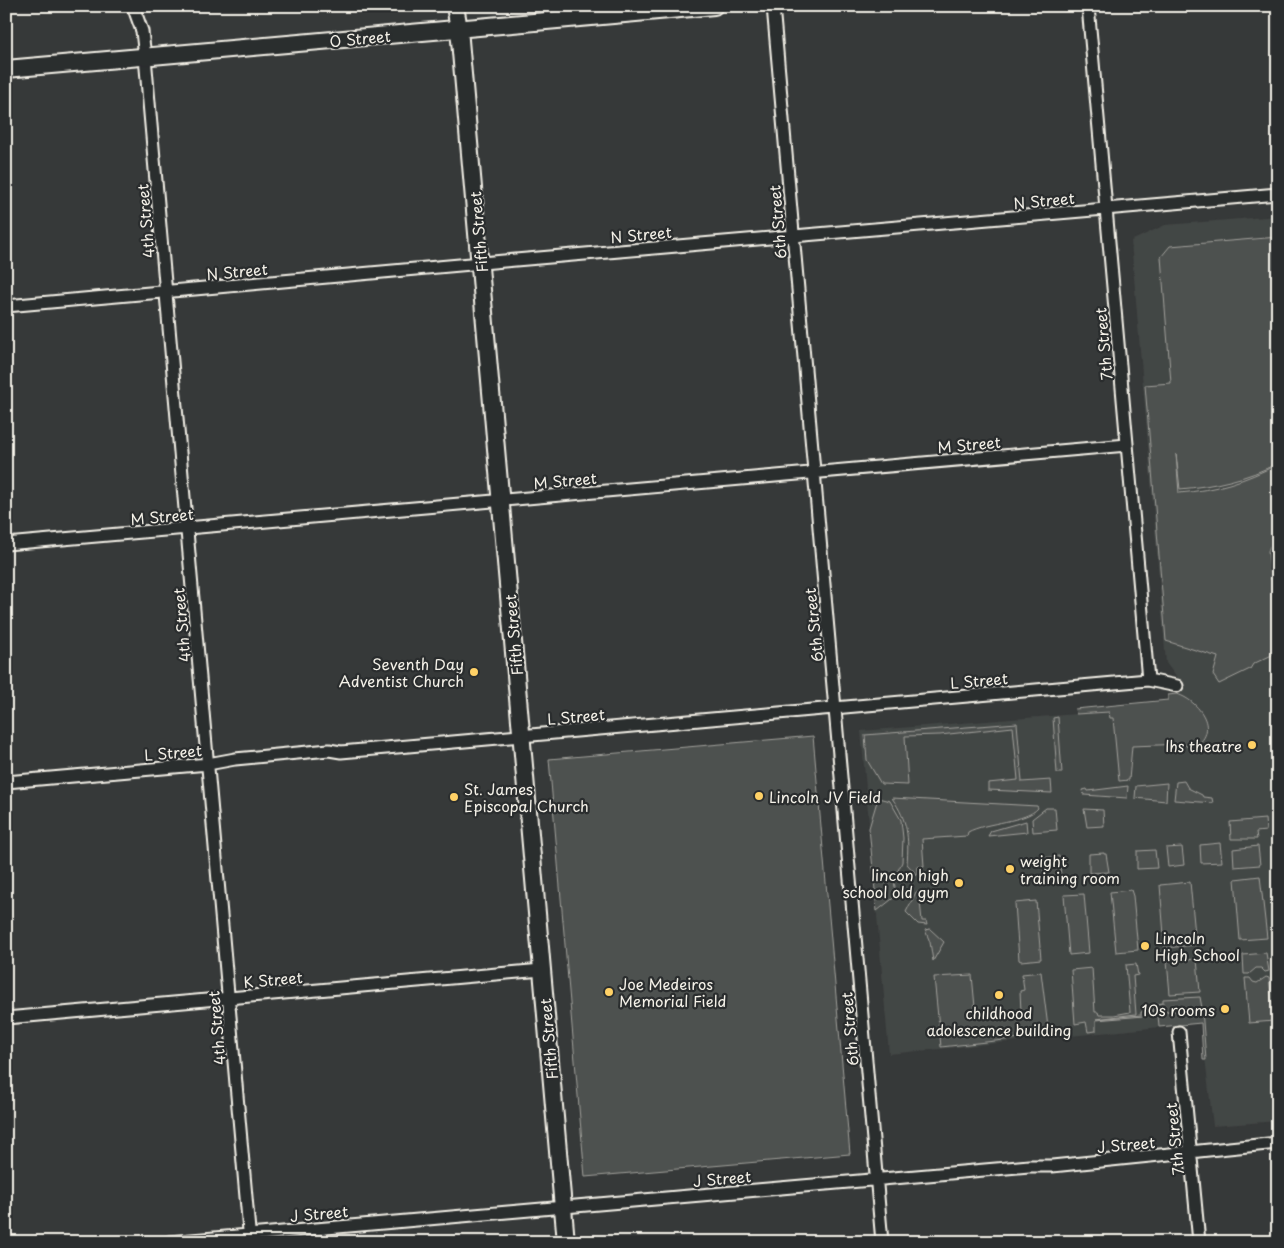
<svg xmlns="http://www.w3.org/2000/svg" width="1284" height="1248" font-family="'Playpen Sans',sans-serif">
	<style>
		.built { fill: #434645 }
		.green { fill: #4e514f; stroke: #a1a19c }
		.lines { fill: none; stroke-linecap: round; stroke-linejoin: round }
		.street-casing { stroke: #f4f1e8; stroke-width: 15 }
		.secondary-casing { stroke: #f4f1e8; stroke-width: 20 }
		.street { stroke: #2a2d2e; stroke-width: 11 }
		.secondary { stroke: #2a2d2e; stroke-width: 16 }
		.poi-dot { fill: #ffd166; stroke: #2a2d2e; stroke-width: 2 }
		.labels { text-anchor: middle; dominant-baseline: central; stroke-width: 4.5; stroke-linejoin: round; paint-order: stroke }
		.street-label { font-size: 15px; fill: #f4f1e8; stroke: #2a2d2e }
		.poi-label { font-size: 15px; fill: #f4f1e8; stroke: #2a2d2e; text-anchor: start }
	</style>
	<rect width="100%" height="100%" fill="#363939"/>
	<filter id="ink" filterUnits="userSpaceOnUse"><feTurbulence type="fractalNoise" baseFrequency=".02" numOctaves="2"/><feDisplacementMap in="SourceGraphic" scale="10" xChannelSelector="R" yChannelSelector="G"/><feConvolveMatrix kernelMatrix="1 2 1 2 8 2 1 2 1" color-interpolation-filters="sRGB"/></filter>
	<g filter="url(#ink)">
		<path class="built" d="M 1278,216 L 1278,1121 L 1213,1126 L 1201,1023 L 889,1054 L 861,731 L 1177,706 L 1177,678 L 1166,663 L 1131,241 L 1165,225 Z"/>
		<path class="green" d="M 1278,237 L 1278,463 C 1247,479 1214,486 1180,489 L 1176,454 L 1179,493 C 1216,490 1245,481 1278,464 L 1278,546 L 1270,546 L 1268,551 L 1271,580 L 1278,584 L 1278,642 L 1272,655 L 1253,664 L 1250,669 L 1219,684 L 1213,675 L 1218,657 L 1166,641 L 1145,385 L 1171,383 L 1161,257 L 1170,246 Z
			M 1177,694 C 1202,702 1222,735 1190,749 L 1184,744 L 1132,746 L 1129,780 L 1119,781 L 1113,718 L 1110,718 L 1109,712 L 1076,714 L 1075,709 L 1168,700 L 1168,695 Z
			M 1058,717 L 1062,773 L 1057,773 L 1053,718 Z
			M 1017,723 L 1022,782 L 1051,780 L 1052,793 L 988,790 L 988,783 L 1018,780 L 1013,727 L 940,735 L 905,736 L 908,785 L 881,784 L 867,760 L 865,735 Z
			M 813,736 L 850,1154 L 585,1177 L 549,759 Z
			M 1184,781 L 1188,788 L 1202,795 L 1203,797 L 1212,798 L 1213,803 L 1174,800 L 1176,782 Z
			M 1167,783 L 1166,801 L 1135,798 L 1136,786 Z
			M 1128,786 L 1127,798 L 1084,795 L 1083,790 L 1087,789 L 1088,791 Z
			M 878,798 L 890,801 L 901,820 L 903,838 L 902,862 L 894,879 L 896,896 L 877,911 L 869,828 Z
			M 892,798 L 1037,806 L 1038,808 C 1027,822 986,822 968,832 L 967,836 L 922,839 L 924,866 L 917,867 L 917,875 L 907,864 C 909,837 908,821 892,798 Z
			M 1046,808 L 1055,808 L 1057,830 L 1033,832 L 1032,819 Z
			M 1084,809 L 1103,810 L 1104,826 L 1087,827 Z
			M 1265,819 L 1266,831 L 1256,832 L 1257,839 L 1231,839 L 1230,822 Z
			M 1026,821 L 1027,832 L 988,836 L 991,831 Z
			M 1220,843 L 1222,862 L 1201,863 L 1200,845 Z
			M 1258,846 L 1260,865 L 1234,867 L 1233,849 Z
			M 1182,847 L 1184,865 L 1168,867 L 1166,848 Z
			M 1155,850 L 1157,868 L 1137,869 L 1137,851 Z
			M 1104,853 L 1104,854 L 1106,854 L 1109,872 L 1089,873 L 1089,854 Z
			M 1059,856 L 1061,876 L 1044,877 L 1043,858 Z
			M 1260,876 L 1267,938 L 1240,940 L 1235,879 Z
			M 1190,882 L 1196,945 L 1165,948 L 1160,885 Z
			M 1131,890 L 1133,896 L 1138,950 L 1116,952 L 1110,892 Z
			M 916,892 L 919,892 L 922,921 L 926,921 L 927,925 L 918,924 L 906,912 Z
			M 1084,894 L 1089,953 L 1069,955 L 1064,895 Z
			M 1036,901 L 1041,959 L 1021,961 L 1019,960 L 1015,903 Z
			M 930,929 L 944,942 L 933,961 L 930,942 L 925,930 Z
			M 1266,953 L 1269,971 L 1265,972 L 1261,968 L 1256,968 L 1249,974 L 1244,974 L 1243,955 Z
			M 1197,959 L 1200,992 L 1170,994 L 1167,961 Z
			M 1136,964 L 1138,975 L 1133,976 L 1136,1014 L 1096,1019 L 1141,1015 L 1141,1012 L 1153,1010 L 1153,1013 L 1202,1009 L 1206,1060 L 1203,1060 L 1201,1023 L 1159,1027 L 1158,1015 L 1151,1015 L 1150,1012 L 1144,1013 L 1144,1016 L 1096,1020 L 1096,1031 L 1088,1032 L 1086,1022 L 1075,1024 L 1071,970 L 1092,968 L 1095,1012 L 1098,1012 L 1099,1015 L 1114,1015 L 1130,1012 L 1126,965 Z
			M 1041,972 L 1049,1035 L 941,1047 L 934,977 L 972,975 L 976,1018 L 1021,1012 L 1020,991 L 1024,990 L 1022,974 Z
			M 1266,977 L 1269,978 L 1274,1021 L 1249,1023 L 1245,978 L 1250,978 L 1253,982 L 1257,983 Z
			M 1200,997 L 1202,1008 L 1154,1012 L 1154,1009 L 1150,1009 L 1150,1005 L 1163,1003 L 1163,999 Z"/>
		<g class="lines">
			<defs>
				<path id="street" d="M 133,6 L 142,31 L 145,57 L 250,1242
					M 773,6 L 882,1242
					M 1088,6 L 1148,680
					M 6,306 L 504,261 L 1278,194
					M 6,544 L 1127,445
					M 6,782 L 208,764 L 235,759 L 329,750 L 341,752 L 1148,680 L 1177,686
					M 6,1018 L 542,970
					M 1179,1032 L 1199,1242
					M 169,1242 L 1029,1166 L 1052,1166 L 1278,1143"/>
				<path id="secondary" d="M 455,6 L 459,29 L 566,1242
					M 6,69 L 714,6"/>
			</defs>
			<use href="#street" class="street-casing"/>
			<use href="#secondary" class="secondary-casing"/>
			<use href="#street" class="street"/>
			<use href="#secondary" class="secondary"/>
		</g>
	</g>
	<g class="poi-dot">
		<circle cx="474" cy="672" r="5"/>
		<circle cx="1252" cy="745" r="5"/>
		<circle cx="759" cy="796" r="5"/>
		<circle cx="454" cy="797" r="5"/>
		<circle cx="1010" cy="869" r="5"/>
		<circle cx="959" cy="883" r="5"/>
		<circle cx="1145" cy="946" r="5"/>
		<circle cx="609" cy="992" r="5"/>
		<circle cx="999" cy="995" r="5"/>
		<circle cx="1225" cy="1009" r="5"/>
	</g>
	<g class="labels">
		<g class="street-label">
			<text transform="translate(360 38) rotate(-5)">O Street</text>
			<text transform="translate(1044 200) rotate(-5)">N Street</text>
			<text transform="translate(145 221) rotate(-95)">4th Street</text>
			<text transform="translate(777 222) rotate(-95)">6th Street</text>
			<text transform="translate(478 232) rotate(-95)">Fifth Street</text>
			<text transform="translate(641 234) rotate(-5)">N Street</text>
			<text transform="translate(237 271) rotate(-5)">N Street</text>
			<text transform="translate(1103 344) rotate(-95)">7th Street</text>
			<text transform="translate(969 444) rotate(-5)">M Street</text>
			<text transform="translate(565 480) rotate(-5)">M Street</text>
			<text transform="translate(162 516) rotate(-5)">M Street</text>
			<text transform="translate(181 625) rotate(-95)">4th Street</text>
			<text transform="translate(813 625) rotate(-96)">6th Street</text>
			<text transform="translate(513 635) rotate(-95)">Fifth Street</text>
			<text transform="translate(979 680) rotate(-5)">L Street</text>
			<text transform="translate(576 716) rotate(-5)">L Street</text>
			<text transform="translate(173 752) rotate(-5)">L Street</text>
			<text transform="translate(273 979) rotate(-5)">K Street</text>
			<text transform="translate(216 1028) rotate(-95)">4th Street</text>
			<text transform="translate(849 1029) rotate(-95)">6th Street</text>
			<text transform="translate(548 1039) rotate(-95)">Fifth Street</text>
			<text transform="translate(1174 1139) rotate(-96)">7th Street</text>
			<text transform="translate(1126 1144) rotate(-5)">J Street</text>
			<text transform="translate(722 1178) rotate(-5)">J Street</text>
			<text transform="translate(319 1213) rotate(-5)">J Street</text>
		</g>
		<g class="poi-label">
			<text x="464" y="663" text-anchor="end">Seventh Day<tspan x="464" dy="17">Adventist Church</tspan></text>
			<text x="1242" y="745" text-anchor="end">lhs theatre</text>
			<text x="464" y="788">St. James<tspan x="464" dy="17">Episcopal Church</tspan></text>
			<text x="769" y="796">Lincoln JV Field</text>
			<text x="1020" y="860">weight<tspan x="1020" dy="17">training room</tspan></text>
			<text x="949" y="874" text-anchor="end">lincon high<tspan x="949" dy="17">school old gym</tspan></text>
			<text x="1155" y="937">Lincoln<tspan x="1155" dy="17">High School</tspan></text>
			<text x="619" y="983">Joe Medeiros<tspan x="619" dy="17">Memorial Field</tspan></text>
			<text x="1215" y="1009" text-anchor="end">10s rooms</text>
			<text x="999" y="1012" text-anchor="middle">childhood<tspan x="999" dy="17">adolescence building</tspan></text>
		</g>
	</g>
	<rect width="1284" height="1248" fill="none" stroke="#2a2d2e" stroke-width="25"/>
	<rect x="12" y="12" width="1259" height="1223" fill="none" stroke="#f4f1e8" stroke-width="2" filter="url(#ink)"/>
</svg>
